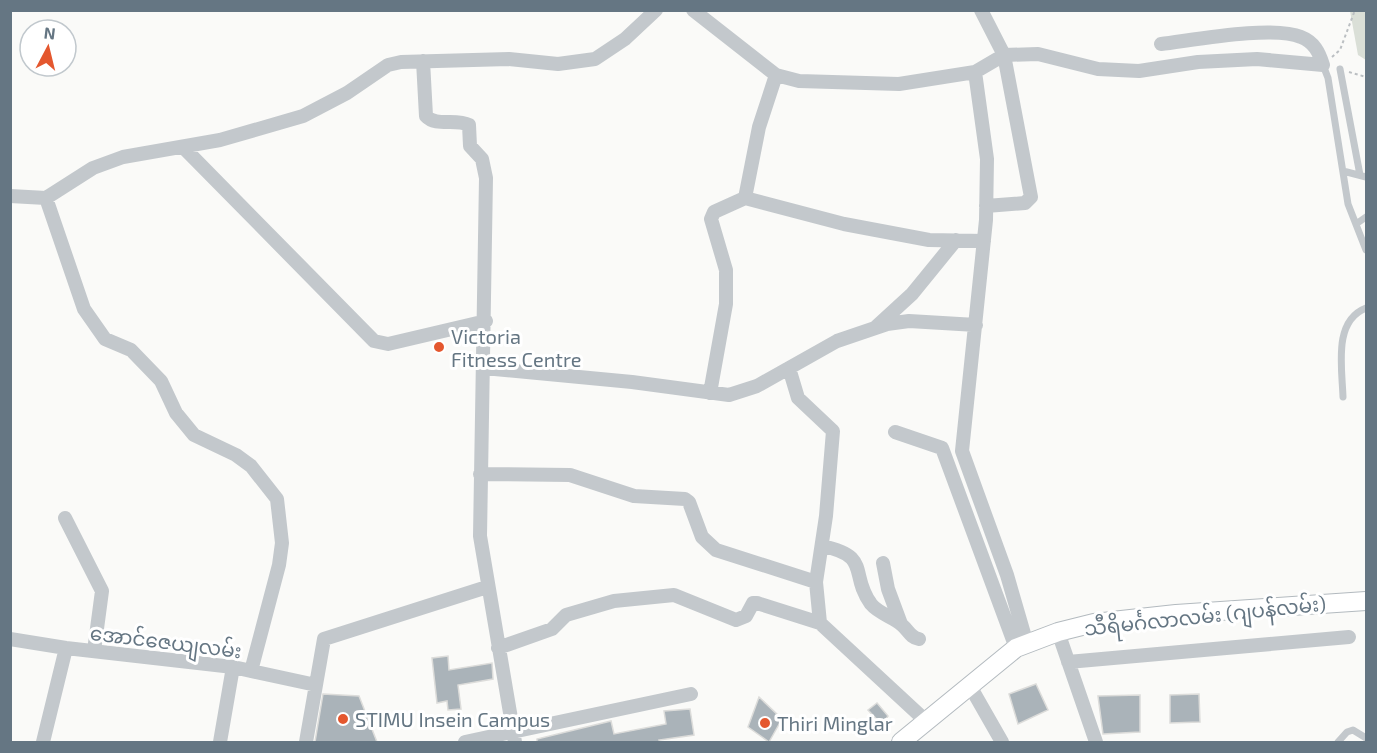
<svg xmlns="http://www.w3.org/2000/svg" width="1377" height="753" font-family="'Exo 2','Noto Sans Myanmar',sans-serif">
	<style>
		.green { fill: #dadfd7 }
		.building { fill: #aab3b9; stroke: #dcdcda; stroke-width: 1.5 }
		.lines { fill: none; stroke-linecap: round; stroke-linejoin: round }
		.secondary-casing { stroke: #b3babf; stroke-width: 20 }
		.path { stroke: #bbbfc2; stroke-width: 2; stroke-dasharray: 3 3; stroke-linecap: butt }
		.lane { stroke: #c3c8cc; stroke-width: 7 }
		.street { stroke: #c3c8cc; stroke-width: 14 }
		.secondary { stroke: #fff; stroke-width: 18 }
		.poi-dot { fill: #e4572e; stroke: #fff; stroke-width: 2 }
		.labels { text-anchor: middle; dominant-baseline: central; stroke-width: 6; stroke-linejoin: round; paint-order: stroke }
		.poi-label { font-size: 20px; fill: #657683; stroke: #fff; text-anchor: start }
		.street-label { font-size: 20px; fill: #657683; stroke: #fff }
	</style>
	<rect width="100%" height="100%" fill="#fafaf8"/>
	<path class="green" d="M 1350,11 L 1366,11 L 1366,60 L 1358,55 Z"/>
	<path class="building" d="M 448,656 L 449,670 L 492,663 L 493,679 L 458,685 L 461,709 L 448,710 L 447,701 L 437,703 L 432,658 Z
		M 1036,684 L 1048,710 L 1018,724 L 1009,694 Z
		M 323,694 L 359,696 L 377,742 L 315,742 Z
		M 1199,694 L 1200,722 L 1170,723 L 1170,695 Z
		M 1140,695 L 1140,732 L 1103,734 L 1098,696 Z
		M 759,697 L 782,719 L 769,742 L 748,727 Z
		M 877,703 L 888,716 L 882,725 L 868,710 Z
		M 690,709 L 694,735 L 659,740 L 660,742 L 537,742 L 537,739 L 611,721 L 614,734 L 666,724 L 664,711 Z"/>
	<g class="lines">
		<defs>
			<path id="secondary" d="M 901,742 L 1016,648 L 1058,632 L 1094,623 L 1176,614 L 1366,601"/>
		</defs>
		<use href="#secondary" class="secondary-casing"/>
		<path class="path" d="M 1332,57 L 1340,50 L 1355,10
			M 1349,72 L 1366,77"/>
		<path class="lane" d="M 1323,65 L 1328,78 L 1348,204 L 1366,250
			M 1340,69 L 1360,175
			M 1343,171 L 1366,177
			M 1356,224 L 1366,217
			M 1343,397 C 1342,367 1333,321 1366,308
			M 1338,742 L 1347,732 L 1353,730 L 1366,738"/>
		<path class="street" d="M 693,10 L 776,75 L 799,81 L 899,84 L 975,72
			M 981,10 L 1004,55 L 975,72 L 987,159 L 986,220 L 962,451 L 1007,575 L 1027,644
			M 423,61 L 426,116 C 436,127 456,118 469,125 L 470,146 L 482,159 L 486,178 L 480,536 L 515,742
			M 183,147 L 374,341 L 388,344 L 486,321
			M 10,196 L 46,198 L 93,168 L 123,157 L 220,140 L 303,116 L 347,93 L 388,65 L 401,62 L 509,59 L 558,64 L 595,59 L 625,39 L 656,10
			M 46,198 L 84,309 L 105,339 L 131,350 L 161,381 L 176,413 L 194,435 L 236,455 L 251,466 L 277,499 L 282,543 L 279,565 L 251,671
			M 745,198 L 759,127 L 776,75
			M 986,206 L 1025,203 L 1031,197 L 1004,55 L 1038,54 L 1098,69 L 1139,71 L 1198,62 L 1257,59 L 1323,65 C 1319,52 1314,42 1301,37 C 1273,25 1194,40 1161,44
			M 876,327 L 912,294 L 956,240
			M 484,368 L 632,382 L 729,395 L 757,386 L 837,341 L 887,324 L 909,321 L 976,325
			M 789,368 L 798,398 L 833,431 L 826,516 L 816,582
			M 710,393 L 726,304 L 726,270 L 711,219 L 714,212 L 745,198 L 844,224 L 929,240 L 984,241
			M 895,432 L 942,448 L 1016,648
			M 480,474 L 570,475 L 634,496 L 685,499 L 689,502 L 702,537 L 716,550 L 816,582 L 820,623
			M 65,518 L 102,591 L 94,651
			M 822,546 C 872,556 849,574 871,604 C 879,614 894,617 902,625 C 909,631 910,637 919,639
			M 883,563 L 888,589 L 901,624
			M 1058,632 L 1096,742
			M 10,639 L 66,648 L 233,667 L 316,685
			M 498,648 L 552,629 L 566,615 L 614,601 L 674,595 L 736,620 L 746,616 L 753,603 L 757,603 L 820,623 L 927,722
			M 1068,662 L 1349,637
			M 970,686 L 1002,742
			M 43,742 L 66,648
			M 220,742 L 233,667
			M 306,742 L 324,639 L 487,587
			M 465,742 L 691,694"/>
		<use href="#secondary" class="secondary"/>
	</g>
	<g class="poi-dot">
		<circle cx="439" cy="347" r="6"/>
		<circle cx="343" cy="719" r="6"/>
		<circle cx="765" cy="723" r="6"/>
	</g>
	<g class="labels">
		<g class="poi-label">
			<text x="451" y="336">Victoria<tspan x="451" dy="23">Fitness Centre</tspan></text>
			<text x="355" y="719">STIMU Insein Campus</text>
			<text x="777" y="723">Thiri Minglar</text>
		</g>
		<g class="street-label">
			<text transform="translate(1205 615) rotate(-6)">သီရိမင်္ဂလာလမ်း (ဂျပန်လမ်း)</text>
			<text transform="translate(166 641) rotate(7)">အောင်ဇေယျလမ်း</text>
		</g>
	</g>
	<rect width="1377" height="753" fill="none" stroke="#657683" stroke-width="24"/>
	<g transform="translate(48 48) rotate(7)"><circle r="28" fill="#ffffff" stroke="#c1c8cd" stroke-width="1.5"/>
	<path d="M0-4.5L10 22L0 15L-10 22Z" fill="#e4572e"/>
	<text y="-9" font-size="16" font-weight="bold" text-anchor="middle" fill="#657683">N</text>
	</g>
</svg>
